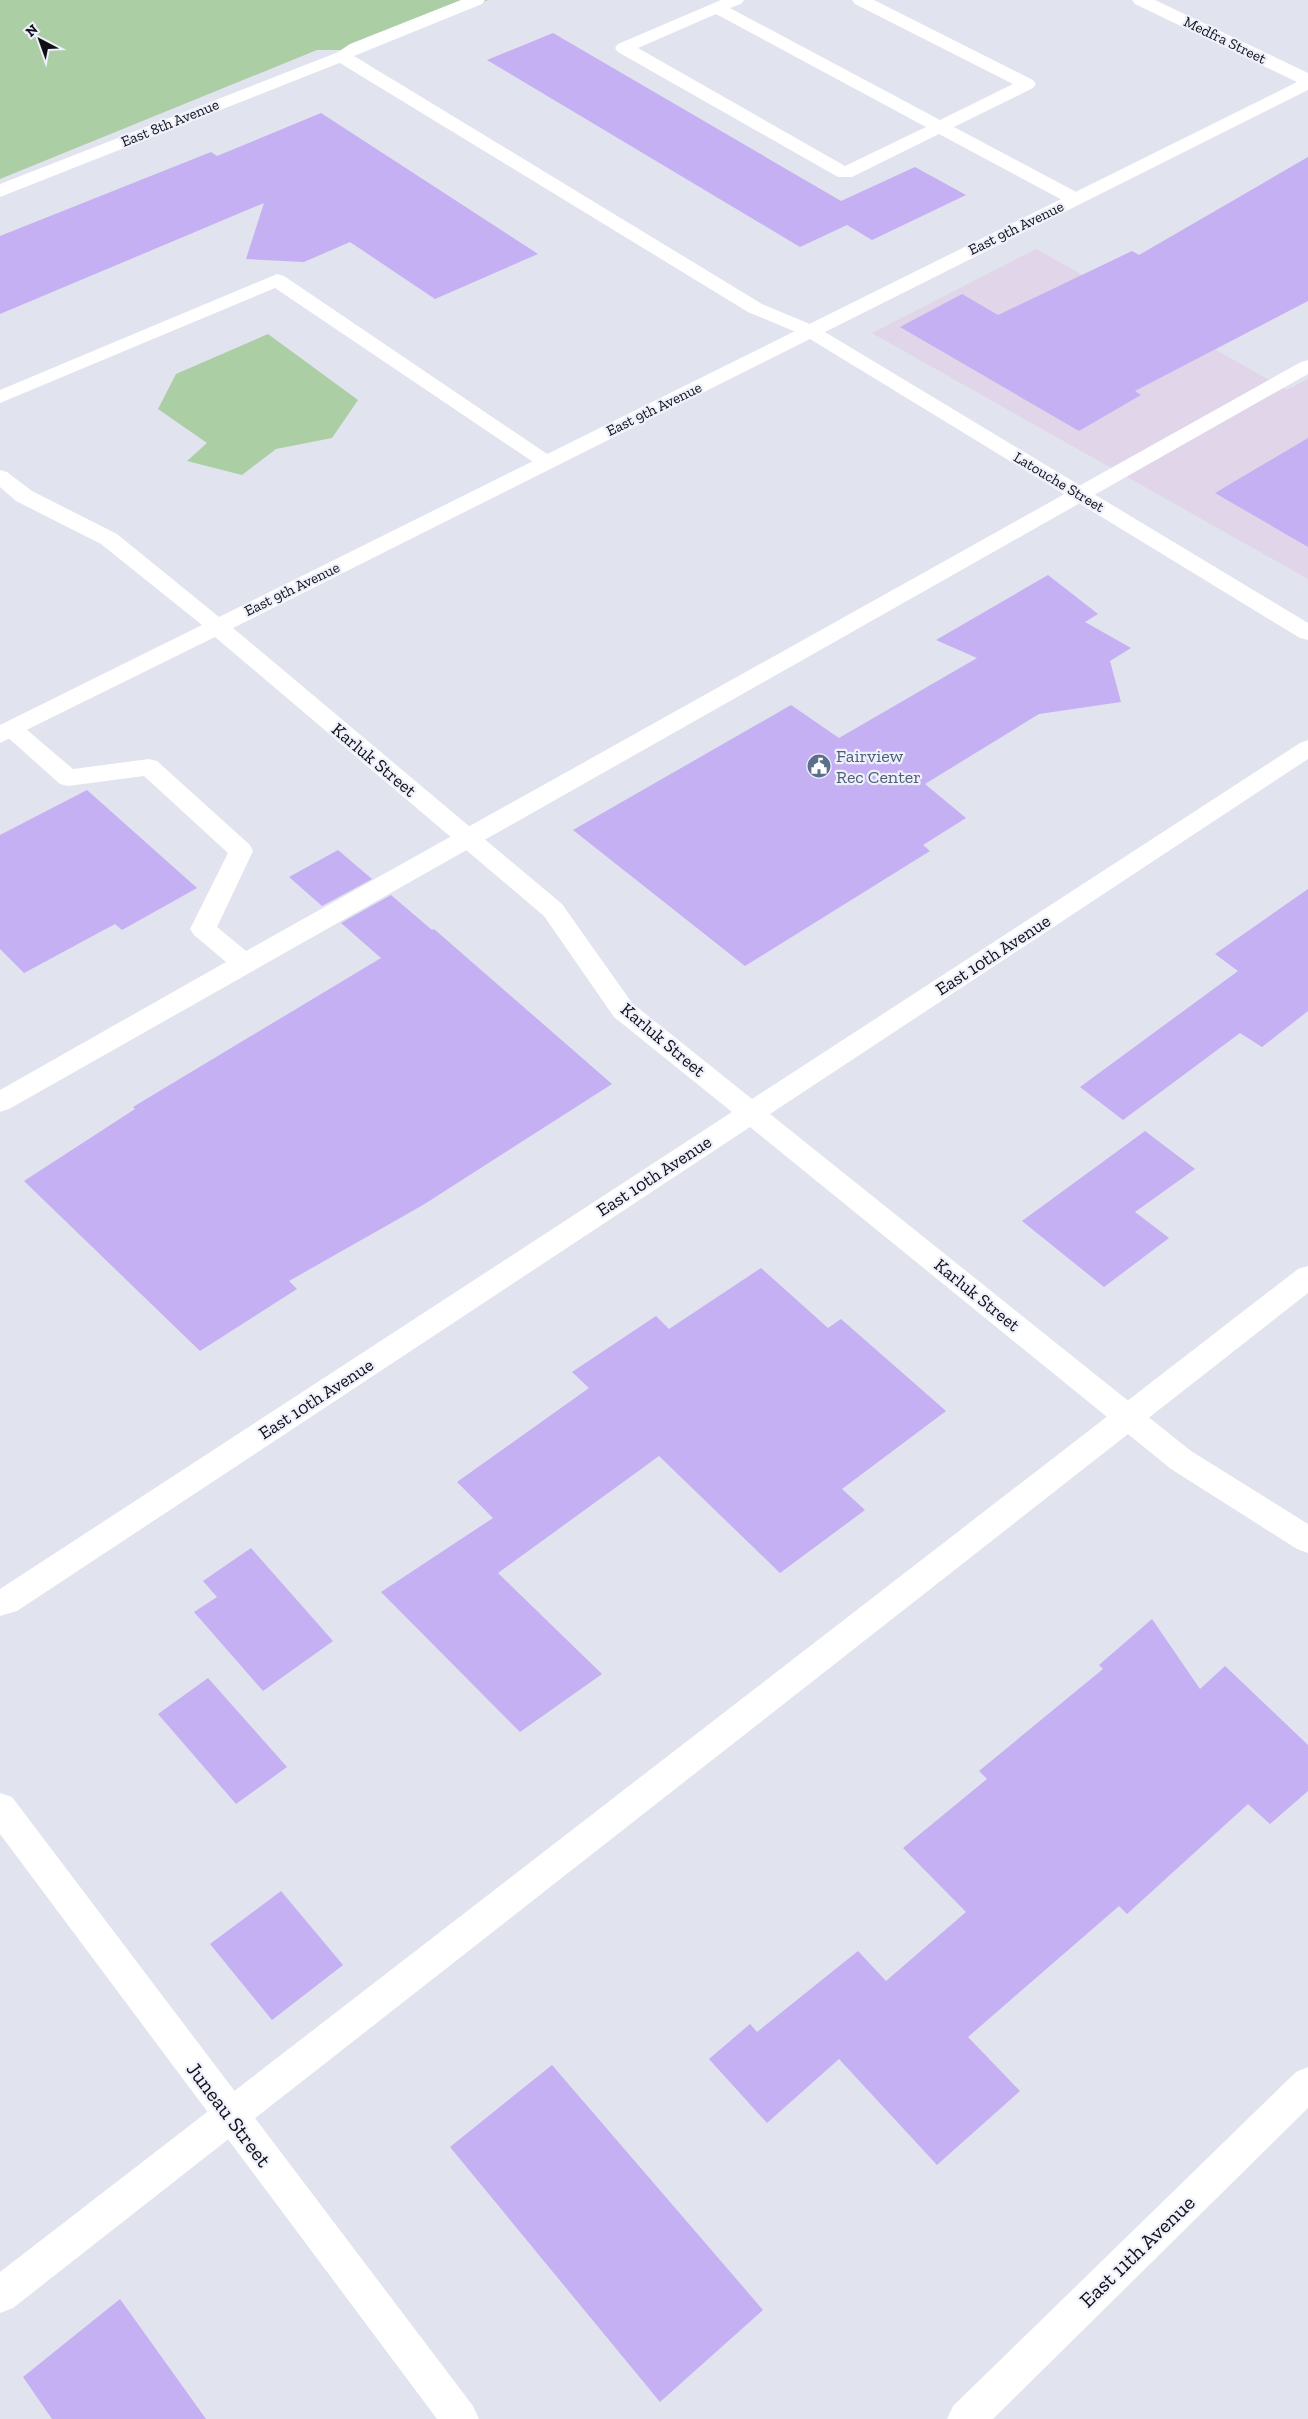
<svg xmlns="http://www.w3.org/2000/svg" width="1308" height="2419" font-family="'Zilla Slab',serif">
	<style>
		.commercial { fill: #e1d5e9 }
		.green { fill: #accea5 }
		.building { fill: #c5b0f3 }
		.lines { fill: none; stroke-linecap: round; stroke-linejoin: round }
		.lane { fill: #fff; fill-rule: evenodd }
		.street { fill: #fff; fill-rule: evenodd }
		.labels { text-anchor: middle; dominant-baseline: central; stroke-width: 4.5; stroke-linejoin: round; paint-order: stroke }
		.far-street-label { font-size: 15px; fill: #101014; stroke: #eef0fc }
		.service-label { font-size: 18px; fill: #4e5e75; stroke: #eef0fc; text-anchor: start }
		.street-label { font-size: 18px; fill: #101014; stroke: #eef0fc }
		.near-street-label { font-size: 21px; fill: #101014; stroke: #eef0fc }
	</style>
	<rect width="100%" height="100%" fill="#e1e3ef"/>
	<path class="commercial" d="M 1036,249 L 1287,390 L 1308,379 L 1308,579 L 872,333 Z"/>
	<path class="green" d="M 0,0 L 488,0 L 361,50 L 317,50 L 0,179 Z
		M 268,334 L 358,400 L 332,438 L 276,449 L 242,475 L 187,461 L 207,443 L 158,409 L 176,374 Z"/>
	<path class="building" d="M 553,33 L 841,201 L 915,167 L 966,195 L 872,240 L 847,225 L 800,247 L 487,60 Z
		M 321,113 L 538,254 L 435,299 L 350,242 L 304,262 L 246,259 L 264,203 L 0,314 L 0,236 L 211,152 L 217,156 Z
		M 1308,157 L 1308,301 L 1135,391 L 1141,395 L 1079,431 L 900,327 L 962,294 L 998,315 L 1132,251 L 1139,255 Z
		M 1308,438 L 1308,547 L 1215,493 Z
		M 1048,575 L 1098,614 L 1085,622 L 1131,648 L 1110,661 L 1121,702 L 1039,714 L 925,784 L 966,818 L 923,845 L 930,851 L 745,966 L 573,830 L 791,705 L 839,738 L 977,658 L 936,640 Z
		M 87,790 L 197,888 L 122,930 L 115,924 L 24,973 L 0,949 L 0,835 Z
		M 338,850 L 372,879 L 322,906 L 289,877 Z
		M 1308,889 L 1308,1011 L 1262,1047 L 1240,1033 L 1123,1120 L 1080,1087 L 1238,971 L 1215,954 Z
		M 391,895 L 432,930 L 434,929 L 612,1084 L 423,1205 L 289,1281 L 297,1289 L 200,1351 L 24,1181 L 135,1109 L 133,1107 L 381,958 L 341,923 Z
		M 1145,1131 L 1195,1169 L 1135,1212 L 1169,1238 L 1104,1287 L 1022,1221 Z
		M 761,1268 L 828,1328 L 841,1319 L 946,1411 L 842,1489 L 865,1510 L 780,1573 L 659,1456 L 498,1573 L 602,1674 L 520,1732 L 381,1592 L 493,1518 L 457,1482 L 589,1388 L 572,1372 L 656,1316 L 669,1329 Z
		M 251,1548 L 333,1641 L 263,1691 L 194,1612 L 217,1597 L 203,1581 Z
		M 1152,1619 L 1200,1689 L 1225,1666 L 1308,1745 L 1308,1791 L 1270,1824 L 1248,1804 L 1127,1914 L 1119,1906 L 968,2037 L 1020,2091 L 937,2165 L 839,2059 L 767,2123 L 709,2059 L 750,2024 L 757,2032 L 858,1951 L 886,1981 L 966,1912 L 903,1848 L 987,1779 L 979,1771 L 1103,1669 L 1099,1665 Z
		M 208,1678 L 287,1767 L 236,1804 L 158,1714 Z
		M 281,1891 L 343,1965 L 272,2020 L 210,1944 Z
		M 552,2065 L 763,2310 L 660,2402 L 450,2147 Z
		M 120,2299 L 206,2419 L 52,2419 L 23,2377 Z"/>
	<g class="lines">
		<path class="lane" d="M 461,0 L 485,0 L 482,4 L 354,56 L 762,304 L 817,327 L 820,331 L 817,335 L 810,337 L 803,335 L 748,312 L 335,60 L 332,56 L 350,44 Z
			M 721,0 L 744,0 L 741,4 L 730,8 L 940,120 L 1013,84 L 855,4 L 852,0 L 874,0 L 1033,80 L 1036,84 L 1033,88 L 954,127 L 1082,195 L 1084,199 L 1082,203 L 1068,203 L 939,134 L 852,177 L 838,177 L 618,52 L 615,48 L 618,44 ZM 716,14 L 926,127 L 845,166 L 638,48 Z
			M 277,274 L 284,276 L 553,458 L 557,462 L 553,466 L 546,468 L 539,466 L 275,288 L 0,403 L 0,390 Z
			M 1308,360 L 1308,374 L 9,1109 L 0,1112 L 0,1090 L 226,962 L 194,935 L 190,929 L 228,853 L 144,776 L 68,786 L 60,784 L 4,734 L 0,729 L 4,724 L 12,721 L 20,724 L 73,769 L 149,759 L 157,761 L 250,845 L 253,851 L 217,927 L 246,951 L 1301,362 Z
			M 1308,1266 L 1308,1293 L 13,2308 L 0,2313 L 0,2272 L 1298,1269 Z"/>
		<path class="street" d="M 1132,0 L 1155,0 L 1308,73 L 1308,90 L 825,332 L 1308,623 L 1308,640 L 1300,638 L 810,339 L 233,628 L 562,904 L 632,1003 L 752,1099 L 1300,743 L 1308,740 L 1308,759 L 770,1114 L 1191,1451 L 1308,1524 L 1308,1553 L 1297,1549 L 1171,1469 L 750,1127 L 17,1611 L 0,1616 L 0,1589 L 732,1112 L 614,1017 L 544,916 L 215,637 L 0,743 L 0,725 L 202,625 L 101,544 L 16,501 L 0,487 L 0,470 L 7,472 L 32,491 L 117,534 L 219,617 L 1297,82 L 1135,4 Z
			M 341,51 L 347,52 L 350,56 L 347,60 L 0,197 L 0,184 Z
			M 0,1793 L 12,1797 L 473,2406 L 479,2419 L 437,2419 L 0,1834 Z
			M 1308,2067 L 1308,2108 L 993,2419 L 947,2419 L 953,2406 L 1296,2072 Z"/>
	</g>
	<defs>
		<symbol id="civic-disc" viewBox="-11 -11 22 22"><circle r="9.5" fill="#5c6f8a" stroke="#eef0fc"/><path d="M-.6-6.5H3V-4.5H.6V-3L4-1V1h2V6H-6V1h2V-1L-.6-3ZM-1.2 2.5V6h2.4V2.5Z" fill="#fff"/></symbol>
	</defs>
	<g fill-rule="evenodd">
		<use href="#civic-disc" x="805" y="752" width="28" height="28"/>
	</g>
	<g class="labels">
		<g class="far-street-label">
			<text transform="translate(1225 40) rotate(26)">Medfra Street</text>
			<text transform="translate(170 123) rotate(-22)">East 8th Avenue</text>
			<text transform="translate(1016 228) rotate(-26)">East 9th Avenue</text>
			<text transform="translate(654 409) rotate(-26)">East 9th Avenue</text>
			<text transform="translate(1059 482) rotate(31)">Latouche Street</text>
			<text transform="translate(292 589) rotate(-26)">East 9th Avenue</text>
		</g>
		<g class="service-label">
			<text x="836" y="756">Fairview<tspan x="836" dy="21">Rec Center</tspan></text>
		</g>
		<g class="street-label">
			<text transform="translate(374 760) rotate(40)">Karluk Street</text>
			<text transform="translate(993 955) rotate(-33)">East 10th Avenue</text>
			<text transform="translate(663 1040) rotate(40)">Karluk Street</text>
			<text transform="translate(654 1176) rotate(-33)">East 10th Avenue</text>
			<text transform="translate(977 1295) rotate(39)">Karluk Street</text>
			<text transform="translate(316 1399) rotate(-33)">East 10th Avenue</text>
		</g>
		<g class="near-street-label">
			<text transform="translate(229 2114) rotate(53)">Juneau Street</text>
			<text transform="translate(1137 2251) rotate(-44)">East 11th Avenue</text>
		</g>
	</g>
	<g transform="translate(40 40) rotate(319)" stroke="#eef0fc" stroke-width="4" paint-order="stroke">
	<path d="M0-4L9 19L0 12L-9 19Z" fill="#101014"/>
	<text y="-8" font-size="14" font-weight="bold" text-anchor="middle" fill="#101014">N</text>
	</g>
</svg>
